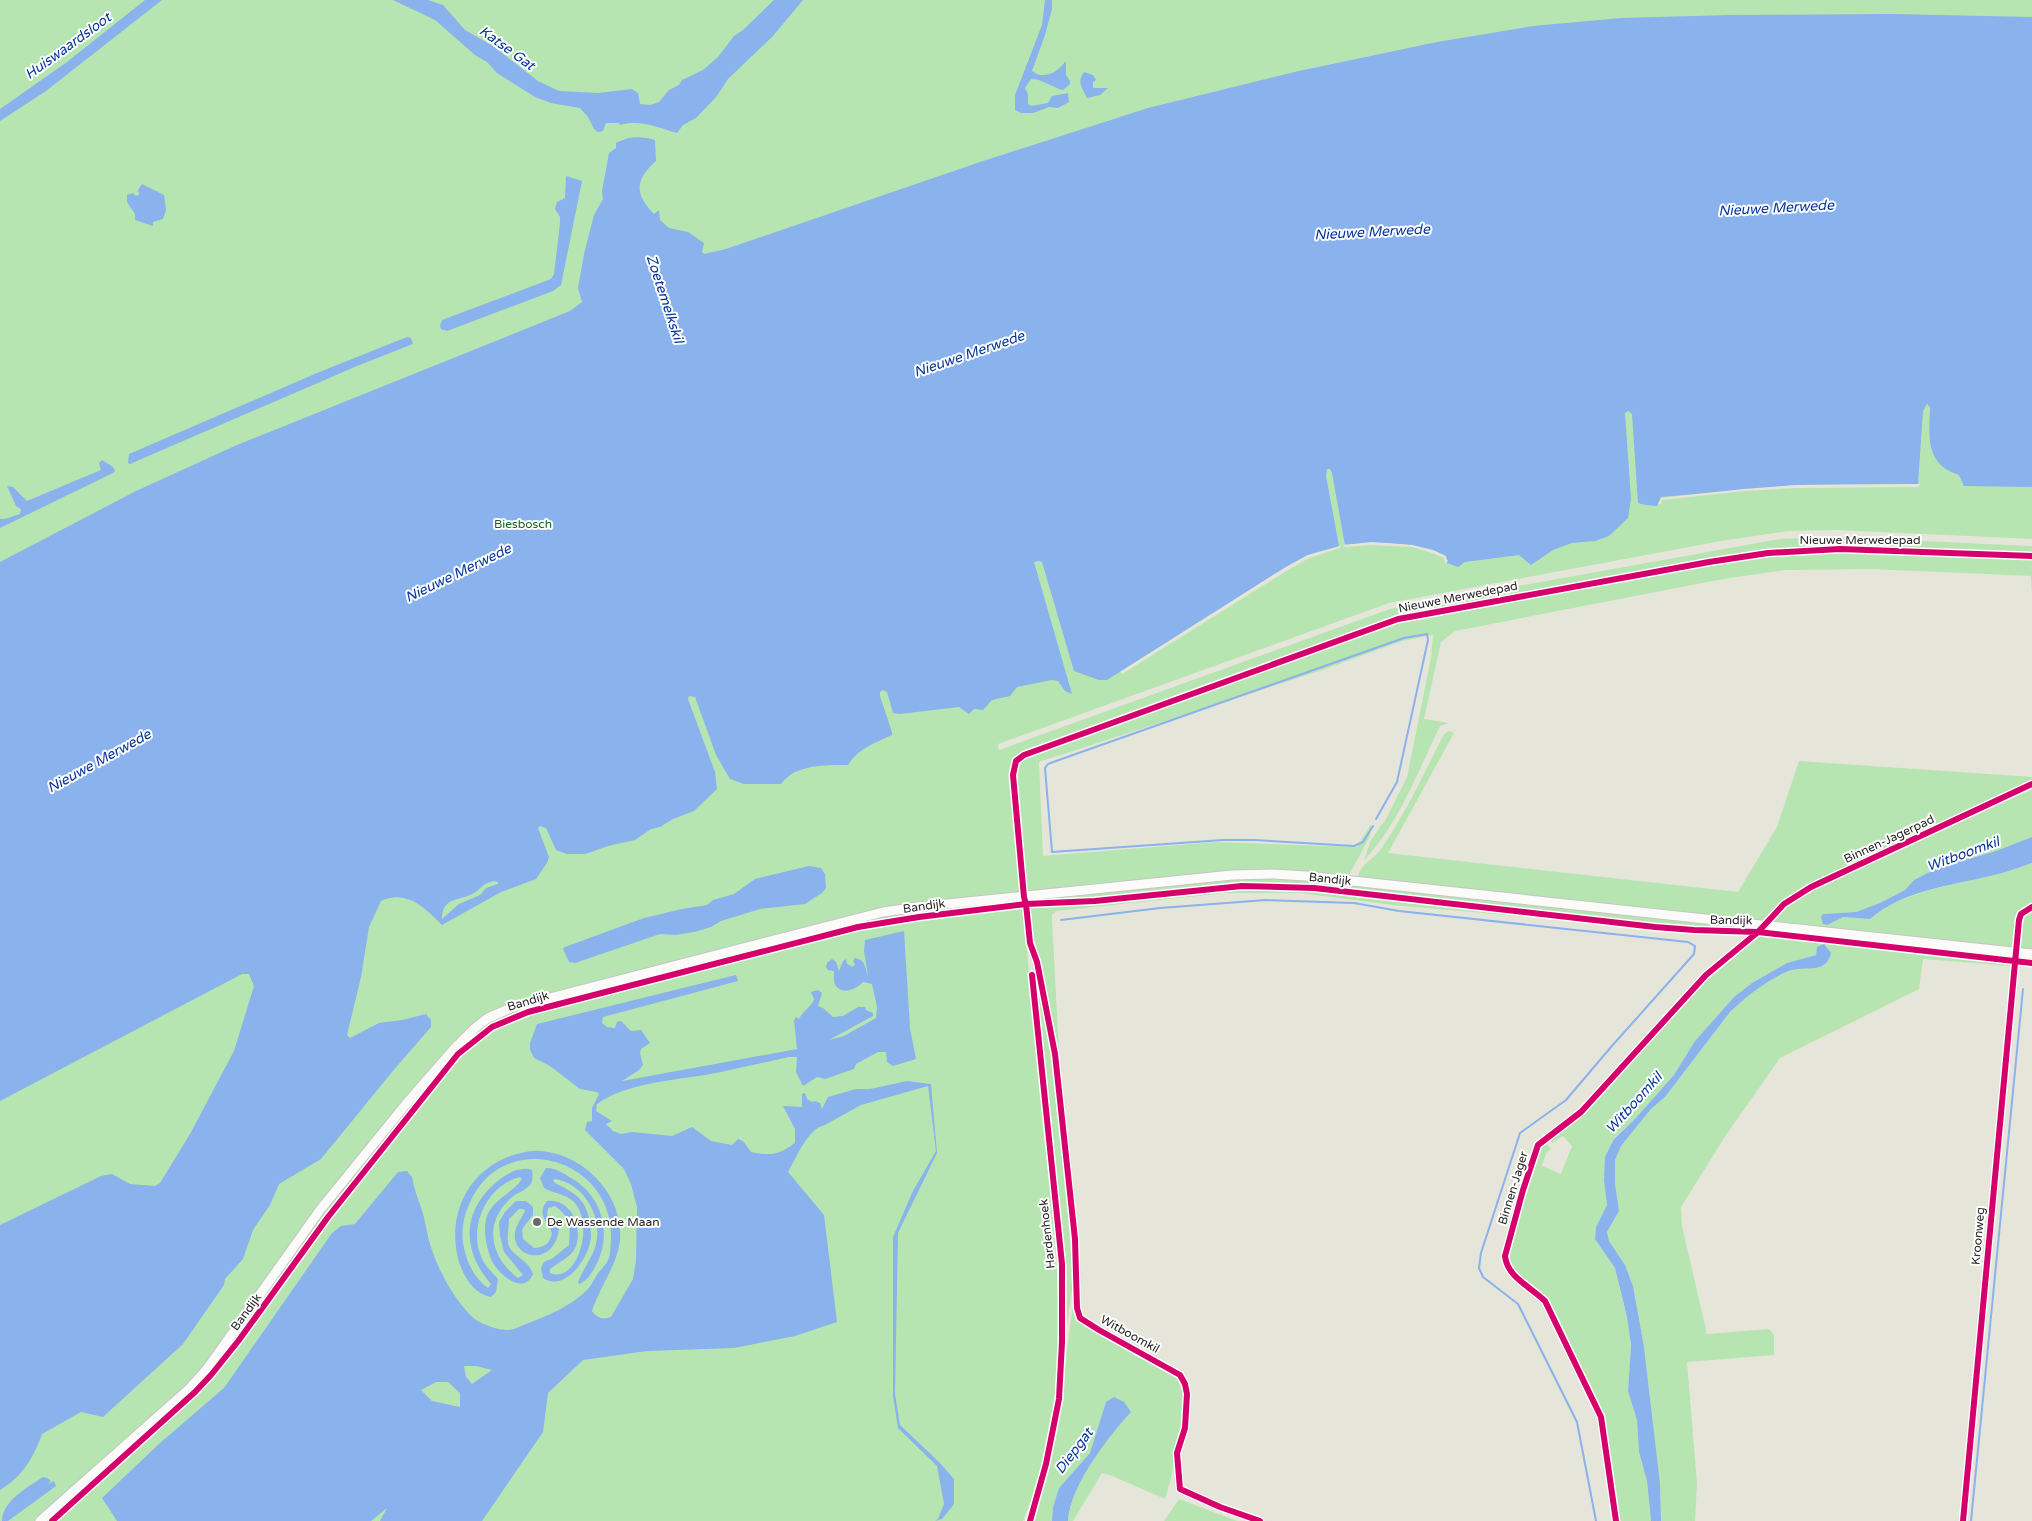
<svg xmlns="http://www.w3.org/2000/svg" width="2032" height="1521" font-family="'Varela Round',sans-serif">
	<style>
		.green { fill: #b6e5b1 }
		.water { fill: #8ab2ec; fill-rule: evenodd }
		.pier { fill: #e6e5da }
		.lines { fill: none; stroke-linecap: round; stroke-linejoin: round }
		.stream { stroke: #8ab2ec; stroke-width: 2 }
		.minor-casing { stroke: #c6c5c4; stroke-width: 9 }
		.secondary-casing { stroke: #c6c5c4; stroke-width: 11 }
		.minor { stroke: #fbfbf9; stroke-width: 6 }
		.secondary { stroke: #fbfbf9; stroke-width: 9 }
		.cycleway-casing { stroke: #fff; stroke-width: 9 }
		.cycleway { stroke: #d6006c; stroke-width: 6 }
		.poi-dot { fill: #696965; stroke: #fff; stroke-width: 2 }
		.labels { text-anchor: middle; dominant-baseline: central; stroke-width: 4; stroke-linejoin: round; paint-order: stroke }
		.park-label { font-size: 12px; fill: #15651f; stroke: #fff }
		.street-label { font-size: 12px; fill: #262626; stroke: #fff }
		.poi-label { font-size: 12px; fill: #262626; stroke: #fff; text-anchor: start }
		.water-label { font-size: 14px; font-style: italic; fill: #06369a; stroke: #fff }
	</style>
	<rect width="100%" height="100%" fill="#e6e5da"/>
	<path class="green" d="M 0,0 L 2032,0 L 2032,539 L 1837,530 L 1788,531 L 1721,541 L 1389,603 L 998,744 L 999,750 L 1390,609 L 1780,539 L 1834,537 L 2032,546 L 2032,554 L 1840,547 L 1768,550 L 1398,617 L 1022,754 L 1013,760 L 1010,770 L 1021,894 L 1012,902 L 1023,902 C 1029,973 1035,1045 1042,1117 C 1054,1228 1070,1343 1046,1453 C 1041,1476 1032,1499 1023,1521 L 0,1521 Z
		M 1840,551 L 2032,558 L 2032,593 L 2031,576 L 1872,569 L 1785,570 L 1723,579 L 1455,631 L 1441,642 L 1424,719 L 1449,723 L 1440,726 C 1419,769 1398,826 1364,860 L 1371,840 L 1386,819 L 1407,777 L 1431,658 L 1433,635 L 1402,641 L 1322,670 L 1039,762 L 1043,856 L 1215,842 L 1357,847 L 1371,824 L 1370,836 L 1348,877 L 1287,872 L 1026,893 L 1014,776 L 1017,763 L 1027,756 L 1399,622 L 1710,564 L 1769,555 Z
		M 1449,731 L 1454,733 L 1388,853 L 1738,892 L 1777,827 L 1799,761 L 2032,777 L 2032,781 L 1812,889 L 2032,786 L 2032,837 L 1996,851 L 1937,868 L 1914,880 L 1905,890 L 1880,903 L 1856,912 L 1823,914 L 1836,920 L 1843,917 L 1870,919 C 1902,893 1941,887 1981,878 C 1998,875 2015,869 2032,863 L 2032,905 C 2011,916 2018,926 2014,946 L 2008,950 L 1358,878 C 1359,865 1374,859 1381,849 C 1406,813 1424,773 1444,734 Z
		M 1253,878 L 1296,879 L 1756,928 L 1747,936 L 1393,905 L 1300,893 L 1225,893 L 1056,911 L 1052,915 L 1052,919 L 1059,1053 C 1050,1002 1034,952 1029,901 Z
		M 2032,909 L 2032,951 L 2021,950 L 2019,946 L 2021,917 L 2024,914 Z
		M 1765,929 L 2010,955 L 2013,961 L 2012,966 L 1923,959 L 1919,989 L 1780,1058 L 1726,1135 L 1681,1207 L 1682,1226 L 1707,1334 L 1769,1329 L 1774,1335 L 1774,1355 L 1687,1362 L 1697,1484 L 1695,1521 L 1661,1521 L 1660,1483 L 1644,1347 L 1633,1286 L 1625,1265 L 1609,1241 L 1607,1232 L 1619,1211 L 1615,1183 L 1615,1160 L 1621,1146 L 1651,1109 L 1665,1097 L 1730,1012 C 1746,996 1769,978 1790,971 C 1801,967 1814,967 1825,965 L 1817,949 L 1816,955 L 1787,963 L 1752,983 L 1734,997 L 1695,1041 L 1674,1075 L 1633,1121 L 1614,1138 L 1604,1181 L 1607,1205 L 1596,1227 L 1595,1239 L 1615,1268 L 1627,1317 L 1631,1345 L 1628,1391 L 1637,1420 L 1639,1452 L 1647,1481 L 1651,1521 L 1619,1521 L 1605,1417 L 1550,1301 L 1510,1267 L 1509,1259 L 1512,1244 L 1541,1146 L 1545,1142 L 1551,1149 L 1546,1153 L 1542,1166 L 1561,1174 L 1572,1146 L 1563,1136 L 1552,1143 L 1550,1138 L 1580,1118 L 1709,974 Z
		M 1036,969 L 1045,1007 L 1067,1203 L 1073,1283 L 1067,1325 L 1065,1266 Z
		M 1073,1306 L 1079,1322 L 1178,1379 L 1184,1396 L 1181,1430 L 1175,1450 L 1172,1474 L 1165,1499 L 1110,1475 L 1102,1473 L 1073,1521 L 1068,1521 C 1070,1486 1107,1437 1131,1412 L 1107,1402 L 1090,1453 L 1059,1488 L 1053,1507 L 1052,1521 L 1033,1521 C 1043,1488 1053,1455 1059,1420 C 1064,1382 1067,1344 1073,1306 Z
		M 1179,1499 L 1237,1521 L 1164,1521 Z"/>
	<path class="water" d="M 145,0 L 162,0 L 46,91 L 0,121 L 0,109 L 67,62 Z
		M 393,0 L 428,0 L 443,5 L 465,30 L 493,46 L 538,81 L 559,91 L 598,93 L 632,89 L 638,93 L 640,104 L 650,105 L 659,102 L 669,90 L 679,85 L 682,80 L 703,70 L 718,57 L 734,36 L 743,30 L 774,0 L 803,0 L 773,36 L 728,79 L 717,96 L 696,118 L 683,125 L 677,133 C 659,127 638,119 620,125 L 619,123 L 606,123 L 603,131 L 598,132 L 594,129 L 588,117 L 580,108 L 551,103 L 535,97 L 497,73 L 487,62 L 475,55 L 435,20 Z
		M 1045,0 L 1052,0 L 1052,9 L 1045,35 L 1032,71 C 1043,80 1057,73 1065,62 L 1066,62 L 1066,75 L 1070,81 L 1070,84 L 1063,90 C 1051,87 1043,79 1031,79 L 1025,88 L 1028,94 L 1028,104 L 1031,106 L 1048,103 L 1052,96 L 1068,93 L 1069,102 L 1058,108 L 1049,107 L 1033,113 L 1021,113 L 1015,110 L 1015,95 L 1042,25 Z
		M 1893,14 L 2032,17 L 2032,487 L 1964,486 L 1959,475 C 1925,465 1929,436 1930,407 L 1927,404 L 1923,411 L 1918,484 L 1796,485 L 1661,497 L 1657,506 L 1645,505 L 1638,503 L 1632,414 L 1628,411 L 1625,413 L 1631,499 L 1628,518 L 1609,536 L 1595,541 L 1572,543 L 1553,550 L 1531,565 L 1519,555 L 1465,562 L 1458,567 L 1447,563 L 1448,560 C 1416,540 1381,542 1345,545 L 1332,473 L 1330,469 L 1327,469 L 1326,476 L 1339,546 L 1308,555 L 1286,567 L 1107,680 L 1099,680 L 1074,671 L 1042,562 L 1039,561 L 1034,562 L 1072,694 L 1065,691 L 1058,681 L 1052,680 L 1017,687 L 1010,696 L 992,700 L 983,710 L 974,709 L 969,714 L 959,707 L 900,714 L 893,713 L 887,692 L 883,690 L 880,692 L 880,696 L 892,732 L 892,735 C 875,743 857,749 848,765 C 827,765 795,764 781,784 L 744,784 L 730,779 L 716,755 L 695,697 L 689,696 L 688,699 L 715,772 L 717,789 L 694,811 L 673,819 L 660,827 L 651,829 L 635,840 L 608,846 L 585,854 L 567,854 L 556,850 L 546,828 L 540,826 L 538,828 L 549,857 L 547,863 L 536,879 L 501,892 L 442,925 C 425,908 407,889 381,901 L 369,927 L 361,977 L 347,1035 L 350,1038 L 379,1023 L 402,1020 L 426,1014 L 431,1020 L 431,1027 L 392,1072 L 321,1159 L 279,1184 L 270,1205 L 253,1230 L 243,1259 L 225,1279 L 224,1285 L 183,1344 L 103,1417 L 81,1412 L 42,1434 C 34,1457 22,1477 0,1490 L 0,1225 L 101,1176 L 112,1174 L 130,1184 L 142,1185 L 155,1186 L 160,1183 L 190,1134 L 234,1051 L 254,986 L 249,974 L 242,974 L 0,1101 L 0,562 L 136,491 L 237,445 L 570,311 L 582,302 L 578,288 L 584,254 L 594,215 L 603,199 L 602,191 L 609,153 L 616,148 L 616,143 C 629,136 641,136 655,140 L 656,161 C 635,180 634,193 654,214 L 659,210 L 660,220 L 669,228 L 688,232 L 704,243 L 702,252 L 704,254 L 726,249 L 980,162 L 1148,108 L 1299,71 L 1437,42 L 1533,26 L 1621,18 L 1730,15 ZM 494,881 L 498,882 L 498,884 L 486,888 L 480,895 L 459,904 L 442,919 C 442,896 461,901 474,893 C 483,888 481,884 494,881 Z
		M 1084,72 L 1093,75 L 1096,80 L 1093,82 L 1093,88 L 1108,88 L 1100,95 L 1087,98 C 1083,89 1076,82 1084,72 Z
		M 566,176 L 582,181 L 561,285 L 553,291 L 447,331 L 441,329 L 440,326 L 442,320 L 551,279 L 554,274 L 560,223 L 560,217 L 555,209 L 557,202 L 565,198 Z
		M 142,184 L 164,195 L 166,210 L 163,219 L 153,222 L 153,226 L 135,220 L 135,214 L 127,202 L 127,195 L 133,193 L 136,196 L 139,195 L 138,190 Z
		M 407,337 L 411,338 L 413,344 L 357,366 L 130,464 L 128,463 L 129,454 L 317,373 Z
		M 102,460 L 113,467 L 115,471 L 113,473 L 0,528 L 0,519 L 5,519 L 20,514 L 21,509 L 16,506 L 7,486 L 13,487 L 27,501 L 101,470 L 99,463 Z
		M 2032,837 L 2032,863 C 2015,869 1998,875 1981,878 C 1942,887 1902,892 1870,919 L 1843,917 L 1827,925 L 1823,924 L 1821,917 L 1823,914 L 1856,912 L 1880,903 L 1905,890 L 1914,880 L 1937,868 L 1996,851 Z
		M 809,866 L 821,868 L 825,874 L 826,888 L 822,893 L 805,904 L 760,909 L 721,921 L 711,927 L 694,932 L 676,935 L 660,934 L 575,963 L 569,962 L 563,949 L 565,947 L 644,918 L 682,909 L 707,905 L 713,900 L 734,894 L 755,879 Z
		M 904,931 L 910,1028 L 916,1059 L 893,1066 L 887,1062 L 886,1052 L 878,1052 L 856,1064 L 854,1069 L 825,1079 L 817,1077 L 803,1086 L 796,1072 L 797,1057 L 789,1057 C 761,1063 733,1070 705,1075 C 669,1081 627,1083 597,1104 L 596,1111 L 612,1121 L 606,1124 L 613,1131 L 621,1134 L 632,1132 L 672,1136 L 692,1127 L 711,1141 L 732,1145 L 738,1139 L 743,1141 L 751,1152 C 770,1156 779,1155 795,1143 L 795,1129 L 783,1106 L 802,1107 L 802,1094 L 805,1093 L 807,1099 L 812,1102 L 815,1101 L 820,1103 L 822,1109 L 828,1097 L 856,1089 L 870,1089 L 907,1081 L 931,1084 L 937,1153 L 898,1233 L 895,1394 L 900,1425 L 940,1463 L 954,1479 L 954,1504 L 942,1519 L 935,1521 L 938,1519 L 944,1504 L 937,1466 L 898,1428 L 893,1396 L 893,1237 L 913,1191 L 936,1151 L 928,1086 L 861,1105 L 825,1125 C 807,1129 797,1157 788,1172 L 824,1215 L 837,1322 L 795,1336 L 734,1348 L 647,1351 L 583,1360 L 548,1393 L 543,1432 L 482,1521 L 380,1521 L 387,1508 L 371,1521 L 117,1521 L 102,1498 L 160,1443 L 224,1388 L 332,1233 L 341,1226 L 355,1224 L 398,1172 L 407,1171 L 412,1177 C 414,1189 418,1199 422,1210 C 426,1223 427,1237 432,1250 C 439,1272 458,1306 476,1320 C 484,1325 498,1330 508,1330 C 514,1330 521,1326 526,1324 C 547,1316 569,1307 585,1292 C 591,1287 594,1279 598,1273 C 602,1269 607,1263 609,1258 C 611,1250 611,1239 611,1231 C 607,1159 510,1130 473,1196 C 465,1211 461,1226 463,1243 C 466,1261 473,1277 488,1288 L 491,1284 C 459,1247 463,1206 503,1177 C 511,1172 522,1166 532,1170 C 533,1175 533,1181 530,1185 C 525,1191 516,1193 511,1198 C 483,1223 490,1257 518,1278 L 523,1275 L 504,1252 L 500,1236 L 499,1222 L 505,1212 L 516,1201 L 526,1201 L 533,1207 L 533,1215 L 522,1229 L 523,1239 L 534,1248 C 545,1247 550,1244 552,1233 C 548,1221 536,1215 547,1201 C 570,1198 583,1226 576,1246 C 572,1257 559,1262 550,1269 L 550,1273 C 577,1285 596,1223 573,1201 C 565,1194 553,1193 544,1188 L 540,1178 L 546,1168 C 556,1168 563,1173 571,1178 C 603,1196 613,1235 595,1267 C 591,1274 587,1281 579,1284 L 578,1282 C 583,1269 593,1257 596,1244 C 603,1216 583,1183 555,1179 L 553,1180 L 555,1183 C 565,1188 576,1193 583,1203 C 589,1212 591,1226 591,1237 C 590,1256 566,1293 543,1278 L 541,1268 L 544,1262 L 553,1258 L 569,1245 C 570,1226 572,1218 555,1206 L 548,1208 L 547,1215 L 559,1229 C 554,1268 511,1259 515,1232 C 516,1225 522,1217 525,1211 L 524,1209 L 519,1209 L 509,1219 C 509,1227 507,1235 508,1243 C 511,1257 528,1258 533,1274 C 524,1296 499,1275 492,1261 C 487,1250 483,1232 486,1219 C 491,1200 512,1194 522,1179 L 520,1177 C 485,1186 465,1232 485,1264 C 488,1269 494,1274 498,1279 L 496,1292 L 491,1297 C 474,1294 464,1277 459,1262 C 446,1216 467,1171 513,1155 C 521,1153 531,1150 539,1151 C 584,1153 624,1196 620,1240 C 617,1266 600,1286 592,1311 C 597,1318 602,1320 611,1317 L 633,1279 L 636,1261 L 637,1207 L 631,1184 L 624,1169 L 585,1130 L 587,1122 L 592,1121 L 592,1108 L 599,1094 L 597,1092 L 580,1089 L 550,1066 L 534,1058 L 530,1050 L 530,1043 L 537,1024 L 736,975 L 738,981 L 603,1017 L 602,1023 L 607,1027 L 615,1028 L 617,1022 L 621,1021 L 631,1031 L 641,1030 L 650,1043 L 641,1049 L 640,1053 L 643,1065 L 639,1070 L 622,1081 L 797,1049 L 794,1020 L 796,1017 L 799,1019 C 803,1011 812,1006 814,999 L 811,992 L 818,990 L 822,993 L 818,1006 L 823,1008 L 833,1017 L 843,1016 L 858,1007 L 865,1007 L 866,1010 L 873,1013 L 873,1016 L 829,1040 L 844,1036 L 876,1018 L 877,1007 L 872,984 L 863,982 C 858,988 844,995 837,987 C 833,984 834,976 834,971 L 828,970 L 826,967 L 827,963 L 832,959 L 836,962 L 839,971 L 843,961 L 846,959 L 847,964 L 853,967 L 855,964 L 853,961 L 855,958 C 866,960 865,968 868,976 L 864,951 L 865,940 ZM 476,1366 L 492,1370 L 472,1384 L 466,1377 L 464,1366 ZM 436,1382 L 448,1382 L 460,1393 L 460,1407 L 432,1401 L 421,1390 Z
		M 1824,944 L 1831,953 C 1826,974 1808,966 1792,970 C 1772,976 1745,997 1730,1012 L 1665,1097 L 1651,1109 L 1621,1146 L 1615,1160 L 1615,1183 L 1619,1211 L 1607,1232 L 1609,1241 L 1625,1265 L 1633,1286 L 1644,1347 L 1660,1483 L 1661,1521 L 1651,1521 L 1647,1481 L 1639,1452 L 1637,1420 L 1628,1391 L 1631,1345 L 1627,1317 L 1615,1268 L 1595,1239 L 1596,1227 L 1607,1205 L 1604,1181 L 1605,1157 L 1614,1139 L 1633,1121 L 1674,1075 L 1695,1041 L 1734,997 L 1752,983 L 1787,963 L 1816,955 L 1817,947 Z
		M 1114,1397 L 1124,1402 L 1131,1412 C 1108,1437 1070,1486 1068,1521 L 1052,1521 L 1053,1507 L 1059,1488 L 1090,1453 L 1106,1402 Z
		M 43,1477 L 47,1478 L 51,1481 L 48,1484 L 54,1481 L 56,1486 L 8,1521 L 2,1521 C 3,1500 27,1488 43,1477 Z"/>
	<path class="pier" d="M 1921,484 L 1918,487 L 1796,488 L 1744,491 L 1662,500 L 1661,504 L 1658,504 L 1661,498 L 1744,489 L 1796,485 Z
		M 1372,542 L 1412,545 L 1433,550 L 1446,556 L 1447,563 L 1445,563 L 1444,558 L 1432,553 L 1412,547 L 1372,545 L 1345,547 L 1343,545 Z
		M 1341,546 L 1340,548 L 1309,558 L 1288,570 L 1122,674 L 1120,672 L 1286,567 L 1308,555 Z"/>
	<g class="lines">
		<path class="stream" d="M 1373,826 L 1363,842 L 1354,846 L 1254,840 L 1223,840 L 1052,852 L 1045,768 L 1048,764 L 1056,761 L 1404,638 L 1427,634 L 1428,640 L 1397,782 L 1376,819
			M 1061,920 L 1160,908 L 1266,900 L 1354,903 L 1399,911 L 1688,942 L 1695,946 L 1694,954 L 1611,1047 L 1566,1100 L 1520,1133 L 1481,1253 L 1479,1268 L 1483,1277 L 1518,1304 L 1577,1422 L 1596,1521
			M 1971,1521 L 2023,989"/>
		<defs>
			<path id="minor" d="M 1260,1521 L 1220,1507 L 1180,1489 L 1177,1453 L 1185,1428 L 1187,1394 L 1185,1384 L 1180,1375 L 1099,1330 L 1080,1318 L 1077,1308 L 1075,1239 L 1055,1054 L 1037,962 L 1030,943 L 1026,904 L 1024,897 L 1013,775 L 1016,761 L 1024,755 L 1398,619 L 1415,616 L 1709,562 L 1768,553 L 1840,549 L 2032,556
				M 1616,1521 L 1601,1417 L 1545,1301 C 1531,1287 1507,1277 1505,1256 L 1523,1190 L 1538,1145 L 1581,1112 L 1706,975 L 1758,932 L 1784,904 L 1811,887 L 2032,784
				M 1963,1521 L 2016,952"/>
			<path id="secondary" d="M 40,1521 L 190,1388 L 207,1369 L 320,1210 L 406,1104 L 454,1049 L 475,1028 L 488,1018 L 511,1008 L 883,912 L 918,907 L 1232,875 L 1273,874 L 1306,876 L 2032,954"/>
		</defs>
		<use href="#minor" class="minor-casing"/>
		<use href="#secondary" class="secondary-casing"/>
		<use href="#minor" class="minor"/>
		<use href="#secondary" class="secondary"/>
		<defs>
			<path id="cycleway" d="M 52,1521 L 195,1392 L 211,1375 L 239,1340 L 328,1217 L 458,1054 L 492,1027 L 528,1012 L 858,927 L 919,917 L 1026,904 L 1095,901 L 1242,886 L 1314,888 L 1655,927 L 1694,930 L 1758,932 L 2032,963
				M 1030,1521 L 1046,1464 L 1059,1399 L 1062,1342 L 1062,1264 L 1032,975
				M 1260,1521 L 1220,1507 L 1180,1489 L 1177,1453 L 1185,1428 L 1187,1394 L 1185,1384 L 1180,1375 L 1099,1330 L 1080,1318 L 1077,1308 L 1075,1239 L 1055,1054 L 1037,962 L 1030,943 L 1026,904 L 1024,897 L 1013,775 L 1016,761 L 1024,755 L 1398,619 L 1415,616 L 1709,562 L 1768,553 L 1840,549 L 2032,556
				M 1616,1521 L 1601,1417 L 1545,1301 C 1531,1287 1507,1277 1505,1256 L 1523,1190 L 1538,1145 L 1581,1112 L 1706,975 L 1758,932 L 1784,904 L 1811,887 L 2032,784
				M 1963,1521 L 2019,920 L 2021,914 L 2032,907"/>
		</defs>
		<use href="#cycleway" class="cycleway-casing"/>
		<use href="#cycleway" class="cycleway"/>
	</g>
	<circle class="poi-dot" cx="537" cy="1222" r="5"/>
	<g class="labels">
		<g class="park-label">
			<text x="523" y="524">Biesbosch</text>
		</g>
		<g class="street-label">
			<text x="1860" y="540">Nieuwe Merwedepad</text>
			<text transform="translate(1458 597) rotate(-11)">Nieuwe Merwedepad</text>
			<text transform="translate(1889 839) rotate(-25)">Binnen-Jagerpad</text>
			<text transform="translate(1330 879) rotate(6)">Bandijk</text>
			<text transform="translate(924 906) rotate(-8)">Bandijk</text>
			<text transform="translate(1731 920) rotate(1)">Bandijk</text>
			<text transform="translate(528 1001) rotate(-17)">Bandijk</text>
			<text transform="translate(1513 1188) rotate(-73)">Binnen-Jager</text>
			<text transform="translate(1047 1234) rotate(-96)">Hardenhoek</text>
			<text transform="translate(1978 1236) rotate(-85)">Kroonweg</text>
			<text transform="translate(246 1312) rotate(-54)">Bandijk</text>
			<text transform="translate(1130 1334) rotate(29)">Witboomkil</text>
		</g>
		<g class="poi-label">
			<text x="547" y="1222">De Wassende Maan</text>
		</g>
		<g class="water-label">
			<text transform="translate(68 46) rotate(-36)">Huiswaardsloot</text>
			<text transform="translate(507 48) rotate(36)">Katse Gat</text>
			<text transform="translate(1776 208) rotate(-3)">Nieuwe Merwede</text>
			<text transform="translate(1372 232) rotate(-3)">Nieuwe Merwede</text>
			<text transform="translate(665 299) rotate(72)">Zoetemelkskil</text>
			<text transform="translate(969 354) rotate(-19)">Nieuwe Merwede</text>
			<text transform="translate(458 573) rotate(-26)">Nieuwe Merwede</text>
			<text transform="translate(99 761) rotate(-29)">Nieuwe Merwede</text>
			<text transform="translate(1963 854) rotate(-20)">Witboomkil</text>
			<text transform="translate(1634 1103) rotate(-48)">Witboomkil</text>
			<text transform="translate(1074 1451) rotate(-53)">Diepgat</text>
		</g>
	</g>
</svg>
